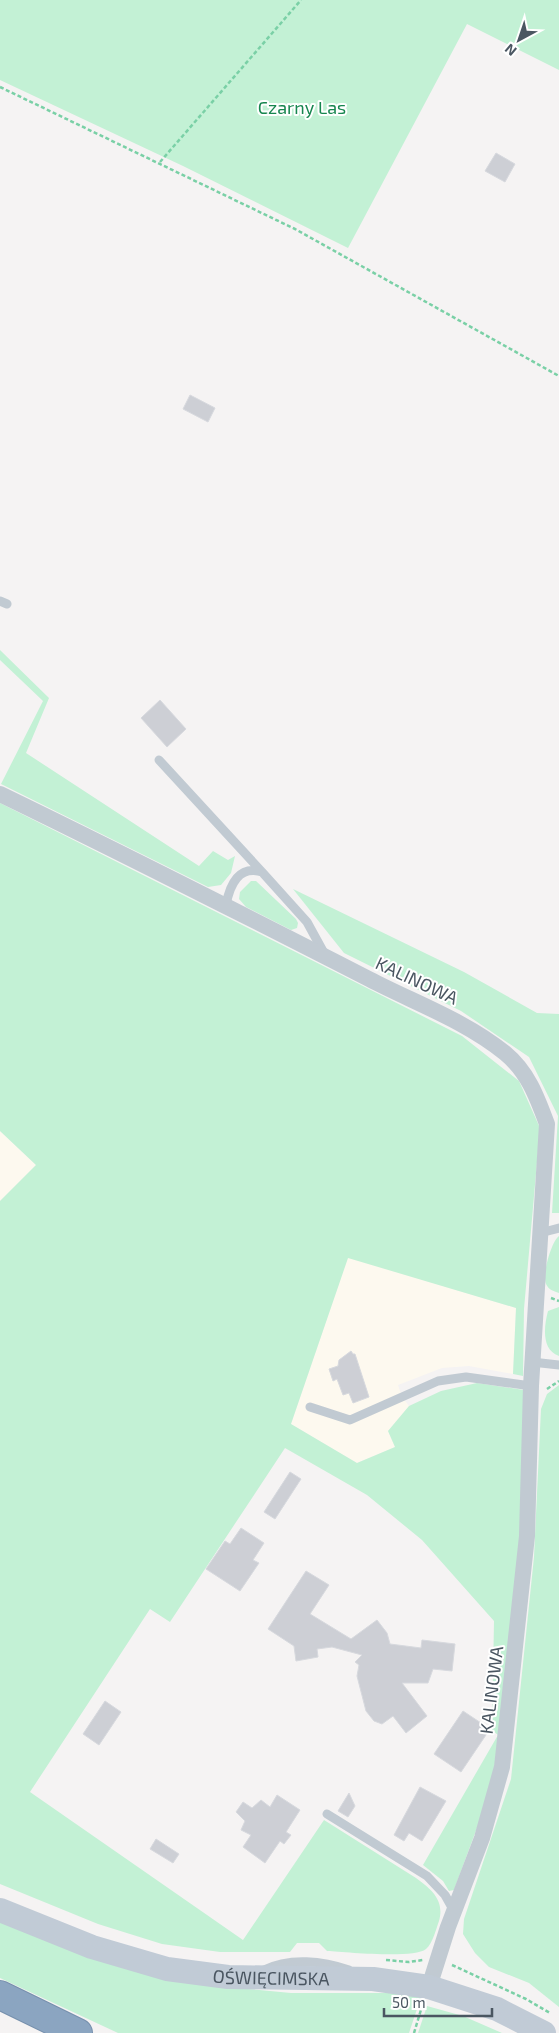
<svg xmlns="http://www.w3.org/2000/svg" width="559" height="2033" font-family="'Exo 2',sans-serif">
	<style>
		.commercial { fill: #fdf9ef }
		.green { fill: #c3f1d5 }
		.building { fill: #cdcfd5; stroke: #d7d9de }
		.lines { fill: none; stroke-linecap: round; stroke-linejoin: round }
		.highway-casing { stroke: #7690ad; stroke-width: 30 }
		.path { stroke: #7ad0a6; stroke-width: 2.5; stroke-dasharray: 4 2.5; stroke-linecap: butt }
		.lane { stroke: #c1cad2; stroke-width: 9 }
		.street { stroke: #c1cad2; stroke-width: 16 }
		.secondary { stroke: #c1cbd6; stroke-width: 24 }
		.highway { stroke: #8ba5c1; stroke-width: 28 }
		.labels { text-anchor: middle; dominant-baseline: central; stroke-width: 4; stroke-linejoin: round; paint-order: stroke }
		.park-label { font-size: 18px; fill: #17864f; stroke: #fff }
		.street-label { font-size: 18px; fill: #4a5661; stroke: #fff }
	</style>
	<rect width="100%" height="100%" fill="#f5f3f3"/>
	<path class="commercial" d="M 0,1131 L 36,1165 L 0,1201 Z
		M 348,1257 L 516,1308 L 513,1374 L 469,1366 L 442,1368 L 398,1385 L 402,1397 L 409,1406 L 388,1431 L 395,1447 L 357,1463 L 291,1424 Z"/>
	<path class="green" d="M 0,0 L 559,0 L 559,70 L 467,24 L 348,248 L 183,166 L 0,80 Z
		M 0,650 L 49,698 L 26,753 L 199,866 L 213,851 L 228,860 L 235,856 L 231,873 L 221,885 L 208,887 L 1,784 L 43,701 L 0,660 Z
		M 0,803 L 462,1036 L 519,1081 L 540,1128 L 524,1309 L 523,1376 L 513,1374 L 516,1308 L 348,1258 L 291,1424 L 357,1463 L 395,1447 L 388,1431 L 409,1406 L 441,1391 L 477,1383 L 524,1390 L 523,1535 L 498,1771 L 454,1890 L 449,1891 L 443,1881 L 423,1865 L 498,1735 L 492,1730 L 494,1621 L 422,1540 L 367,1495 L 285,1448 L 170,1622 L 150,1609 L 30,1792 L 243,1940 L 324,1820 L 416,1878 C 431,1889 445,1900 439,1921 C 436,1929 433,1943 426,1949 C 414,1959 346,1952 327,1951 L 319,1943 L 297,1943 L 290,1952 L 220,1952 L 162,1944 L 98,1924 L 0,1884 L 0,1201 L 36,1165 L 0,1131 Z
		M 251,881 L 256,881 L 296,919 L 298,923 L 297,928 L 291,930 L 246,907 L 239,899 L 240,892 Z
		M 293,889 L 464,972 L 537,1013 L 559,1014 L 559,1213 L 552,1213 L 558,1116 L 529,1057 L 461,1011 L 344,953 Z
		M 559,1236 L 559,1293 C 553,1291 549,1290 546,1284 C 542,1275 551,1242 559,1236 Z
		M 559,1307 L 559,1356 C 541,1350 544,1326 548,1311 Z
		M 559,1385 L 559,2007 L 529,1983 L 489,1967 L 475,1953 L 463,1934 L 464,1919 L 511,1779 L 534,1557 L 541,1409 L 547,1394 Z
		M 0,1917 L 237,1988 L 291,1993 L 389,1993 L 421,1997 L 409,2033 L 118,2033 L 0,1978 Z
		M 427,2006 L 463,2016 L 502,2033 L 418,2033 Z"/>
	<path class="building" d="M 496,153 L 515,164 L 505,182 L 485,171 Z
		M 190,395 L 215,408 L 208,422 L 183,409 Z
		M 160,700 L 186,729 L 167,747 L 141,718 Z
		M 351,1351 L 353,1354 L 355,1354 L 369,1397 L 353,1403 L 349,1393 L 343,1395 L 337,1379 L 333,1381 L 329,1369 L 338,1366 L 339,1360 Z
		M 290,1472 L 301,1479 L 275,1519 L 264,1512 Z
		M 241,1528 L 264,1543 L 253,1560 L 259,1563 L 240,1591 L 206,1569 L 225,1541 L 230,1544 Z
		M 306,1571 L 329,1585 L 310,1614 L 351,1639 L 377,1620 L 387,1633 L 390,1644 L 421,1648 L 422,1640 L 455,1644 L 452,1671 L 433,1669 L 428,1683 L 402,1683 L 427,1716 L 406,1733 L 393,1716 L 382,1724 L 374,1721 L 366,1711 L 357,1676 L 359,1665 L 355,1662 L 362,1655 L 332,1647 L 317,1649 L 318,1657 L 296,1661 L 294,1646 L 268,1629 Z
		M 105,1701 L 121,1712 L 99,1745 L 83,1734 Z
		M 463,1711 L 490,1729 L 461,1772 L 434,1754 Z
		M 420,1787 L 446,1801 L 422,1841 L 409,1833 L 404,1841 L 394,1835 Z
		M 349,1793 L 355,1806 L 348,1817 L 338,1811 Z
		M 277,1795 L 300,1810 L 286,1832 L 291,1835 L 284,1844 L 280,1841 L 265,1863 L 243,1847 L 251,1835 L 241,1830 L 245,1821 L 236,1812 L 243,1802 L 252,1808 L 261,1800 L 270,1807 Z
		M 156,1839 L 179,1854 L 173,1863 L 150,1849 Z"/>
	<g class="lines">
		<defs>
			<path id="highway" d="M 0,1995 L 78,2033"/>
		</defs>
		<use href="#highway" class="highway-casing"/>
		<path class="path" d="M 0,87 L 295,229 L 559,376
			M 160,162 L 301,0
			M 551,1298 L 559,1301
			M 547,1389 L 559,1381
			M 386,1960 L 409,1962 L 423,1960
			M 452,1965 L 526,1999 L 550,2013
			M 414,2033 L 423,2003"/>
		<path class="lane" d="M 0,601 L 7,604
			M 159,760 L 262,872
			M 226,905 C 230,884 239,865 262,872 L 307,922 L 324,953
			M 540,1233 L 559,1228
			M 532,1362 L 559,1365
			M 310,1407 L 350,1420 L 438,1381 L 466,1377 L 531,1386
			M 327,1814 L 427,1876 L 445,1895 L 454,1911
			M 264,1970 C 290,1957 323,1961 349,1970"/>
		<path class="street" d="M 0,794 C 124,854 246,916 369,979 C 415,1003 464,1020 505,1053 C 528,1072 537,1097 547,1124 L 531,1386 L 527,1536 L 502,1767 L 482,1838 L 448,1927 L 429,1987"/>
		<path class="secondary" id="s1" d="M 0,1910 L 92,1947 L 167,1969 L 228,1977 L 373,1979 L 429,1987 L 497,2009 L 544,2033"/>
		<use href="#highway" class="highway"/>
	</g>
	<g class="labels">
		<g class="park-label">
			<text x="302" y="107">Czarny Las</text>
		</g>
		<g class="street-label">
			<text transform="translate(417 980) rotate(25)">KALINOWA</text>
			<text transform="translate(491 1690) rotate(-83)">KALINOWA</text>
			<text stroke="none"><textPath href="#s1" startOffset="282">OŚWIĘCIMSKA</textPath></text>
		</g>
	</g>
	<g transform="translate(519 40) rotate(220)" stroke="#ffffff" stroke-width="4" paint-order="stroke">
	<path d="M0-4L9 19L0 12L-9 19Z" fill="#4a5661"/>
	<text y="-8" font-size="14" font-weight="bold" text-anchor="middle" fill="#4a5661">N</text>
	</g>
	<path d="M384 2008v8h108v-8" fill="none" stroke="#4a5661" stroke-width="2.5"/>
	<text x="392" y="2008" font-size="15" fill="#4a5661" stroke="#ffffff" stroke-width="4" paint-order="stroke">50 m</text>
</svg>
